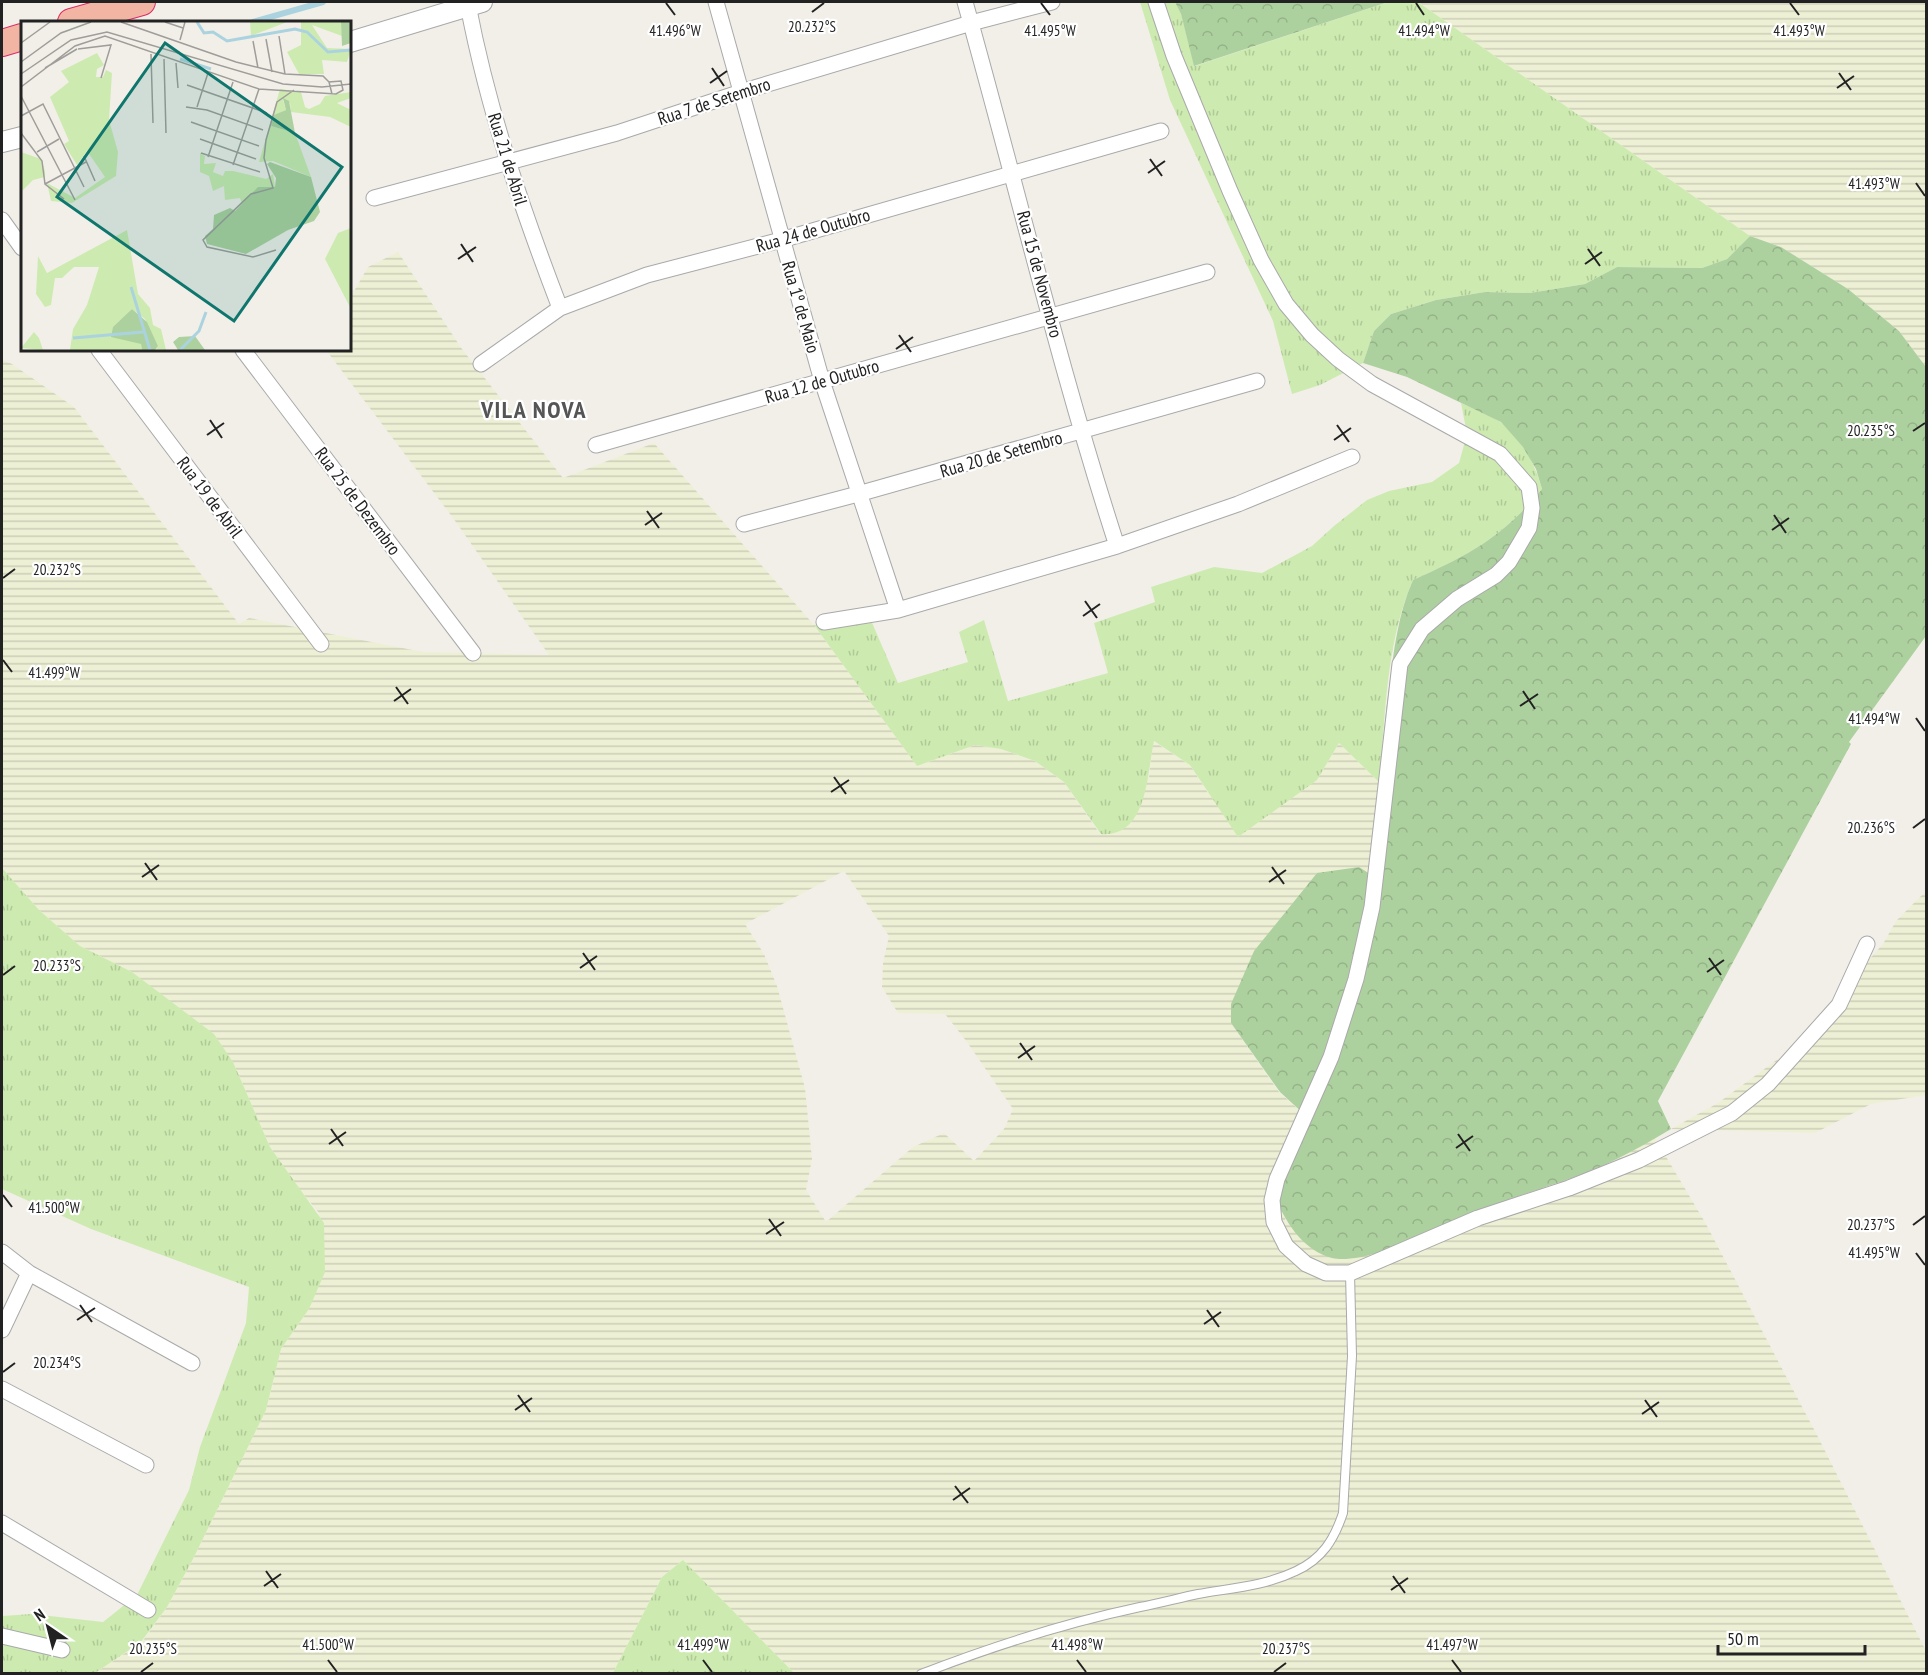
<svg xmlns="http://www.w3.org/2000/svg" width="1928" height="1675" font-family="'PT Sans Narrow',sans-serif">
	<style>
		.farmland { fill: url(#farmland-rules); fill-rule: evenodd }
		.grass { fill: url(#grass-tufts) }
		.forest { fill: url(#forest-crowns) }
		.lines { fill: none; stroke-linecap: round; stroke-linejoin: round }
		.stream { stroke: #aad3df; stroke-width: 6 }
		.service-casing { stroke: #a9a9a9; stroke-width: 10 }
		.minor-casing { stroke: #a9a9a9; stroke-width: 17 }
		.tertiary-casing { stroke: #a9a9a9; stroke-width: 22 }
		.trunk-casing { stroke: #dc2a67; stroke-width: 28 }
		.service { stroke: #fff; stroke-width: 8 }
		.minor { stroke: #fff; stroke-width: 15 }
		.tertiary { stroke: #fff; stroke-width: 20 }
		.trunk { stroke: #f2b4a3; stroke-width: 26 }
		.ticks { fill: none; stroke: #222; stroke-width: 2 }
		.labels { text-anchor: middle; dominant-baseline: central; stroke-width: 4.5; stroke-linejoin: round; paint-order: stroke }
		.street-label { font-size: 18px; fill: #222; stroke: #fff }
		.district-label { font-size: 24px; font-weight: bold; letter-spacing: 1.5px; fill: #555; stroke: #fff }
		.inset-river { fill: none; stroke: #aad3df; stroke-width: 3 }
		.inset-road { fill: none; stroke: #9f9d99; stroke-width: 1.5 }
		.view { fill: #0f766e; fill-opacity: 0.15; stroke: #0f766e; stroke-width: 3 }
		.inset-edge { fill: none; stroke: #222; stroke-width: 3 }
		.ticks-label { font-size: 15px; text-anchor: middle; fill: #222; stroke: #fff; stroke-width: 4.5; stroke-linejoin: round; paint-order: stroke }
	</style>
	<defs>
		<pattern id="farmland-rules" width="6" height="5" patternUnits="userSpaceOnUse" patternTransform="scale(1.5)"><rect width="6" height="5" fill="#eef0d5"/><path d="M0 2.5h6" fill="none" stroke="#ccceb7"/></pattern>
		<pattern id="grass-tufts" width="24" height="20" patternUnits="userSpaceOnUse" patternTransform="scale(1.5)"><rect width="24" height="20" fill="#cdebb0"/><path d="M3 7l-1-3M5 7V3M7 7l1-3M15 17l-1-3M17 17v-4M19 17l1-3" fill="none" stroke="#b0c997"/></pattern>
		<pattern id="forest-crowns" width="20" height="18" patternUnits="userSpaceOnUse" patternTransform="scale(1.5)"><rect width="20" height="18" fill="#add19e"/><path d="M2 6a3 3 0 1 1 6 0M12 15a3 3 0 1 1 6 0" fill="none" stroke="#95b388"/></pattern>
	</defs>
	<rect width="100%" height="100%" fill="#f2efe9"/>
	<path class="farmland" d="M 1418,2 L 1926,2 L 1926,367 L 1899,331 L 1848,289 L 1781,247 L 1750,236 Z
		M 398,252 L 462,349 L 563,478 L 654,443 L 814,625 L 917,766 L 975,745 L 1001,749 L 1035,761 L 1064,782 L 1100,834 L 1149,777 L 1153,741 L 1190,765 L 1208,793 L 1317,780 L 1339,743 L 1380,783 L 1373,877 L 1317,873 L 1283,916 L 1231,1023 L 1279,1092 L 1305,1115 L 1285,1220 L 1309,1246 L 1333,1258 L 1358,1256 L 1397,1246 L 1497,1204 L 1618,1159 L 1655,1138 L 1706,1224 L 1818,1437 L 1926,1651 L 1926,1673 L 794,1673 L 683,1560 L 662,1577 L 613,1673 L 95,1673 L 142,1642 L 167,1607 L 193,1559 L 266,1410 L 281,1349 L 309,1309 L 319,1213 L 299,1189 L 270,1147 L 233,1062 L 132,972 L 80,946 L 39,910 L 2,868 L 2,360 L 12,364 L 74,407 L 239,624 L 249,618 L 423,652 L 549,655 L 453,518 L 326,350 L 350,350 L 350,298 L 368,267 ZM 844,871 L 889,936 L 883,963 L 882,987 L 898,1013 L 945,1014 L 967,1042 L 1013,1109 L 1004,1129 L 974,1161 L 944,1133 L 913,1147 L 826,1222 L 806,1190 L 812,1159 L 805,1088 L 777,986 L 764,954 L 745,924 Z
		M 1926,891 L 1926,1095 L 1871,1104 L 1815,1133 L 1671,1129 L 1718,1103 L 1782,1056 L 1883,944 L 1896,921 Z"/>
	<path class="grass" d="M 1140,2 L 1175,2 L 1181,14 L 1195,66 L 1388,2 L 1418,2 L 1750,236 L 1727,259 L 1702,268 L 1617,267 L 1585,284 L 1530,293 L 1485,292 L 1436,300 L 1391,314 L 1374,331 L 1363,363 L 1320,385 L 1292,394 L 1273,321 L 1170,100 Z
		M 1461,403 C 1473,409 1488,414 1499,421 C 1522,436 1535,465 1542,489 C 1503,537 1469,555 1413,580 C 1386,642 1385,716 1380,783 L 1339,743 L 1317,780 L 1238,837 L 1190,765 L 1154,741 C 1147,772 1148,838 1101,834 L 1064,782 L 1035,761 L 1001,749 L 975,745 L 917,766 L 814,625 L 870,618 L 898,683 L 968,662 L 959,632 L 984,620 L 1008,701 L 1108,673 L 1094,623 L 1155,602 L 1151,587 L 1214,567 L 1262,573 L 1312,546 L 1334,526 L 1367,500 L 1389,491 L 1432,482 L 1459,463 L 1467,434 Z
		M 2,868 L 39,910 L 80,946 L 132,972 L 214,1034 L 233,1062 L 270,1147 L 324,1223 L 325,1272 L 309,1309 L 281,1349 L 266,1410 L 193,1559 L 167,1607 L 141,1642 L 95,1673 L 2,1673 L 2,1616 L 32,1614 L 103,1622 L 137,1595 L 189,1490 L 200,1447 L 246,1323 L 249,1287 L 91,1229 L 2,1189 Z
		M 683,1560 L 794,1673 L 613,1673 L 662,1577 Z"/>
	<path class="forest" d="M 1175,2 L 1388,2 L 1194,66 L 1181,14 Z
		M 1750,236 L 1781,247 L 1848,289 L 1899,331 L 1926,367 L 1926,636 L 1849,742 L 1851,744 L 1658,1101 L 1671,1129 C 1654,1139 1637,1149 1619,1158 C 1581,1177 1539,1188 1500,1203 C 1462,1218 1370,1267 1332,1258 C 1305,1251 1287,1225 1277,1201 L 1305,1115 L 1280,1092 L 1231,1023 L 1231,1004 L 1254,951 L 1317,873 L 1359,867 L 1373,876 C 1378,813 1381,750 1389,687 C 1394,650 1398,614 1413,580 C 1469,555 1503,537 1542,489 L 1536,469 L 1523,447 L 1501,422 L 1407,377 L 1363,363 L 1374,331 L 1391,314 L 1436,300 L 1485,292 L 1530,293 L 1585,284 L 1617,267 L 1702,268 L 1727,259 Z"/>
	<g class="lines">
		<path class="stream" d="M 253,22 L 323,2"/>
		<defs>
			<path id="service" d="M 921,1674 C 993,1646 1065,1623 1140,1607 C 1160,1603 1179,1598 1198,1594 C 1232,1588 1265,1586 1296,1571 C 1322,1559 1334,1540 1343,1513 L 1352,1356 L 1350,1273"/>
			<path id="minor" d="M 716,2 L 822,381 L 898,610
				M 965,2 C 1016,183 1059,367 1117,546
				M 1156,2 L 1174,56 L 1230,191 L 1261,260 L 1286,304 L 1312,335 L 1338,359 L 1372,384 L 1500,454 L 1529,487 L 1532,508 L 1529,528 L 1509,562 L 1496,575 L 1457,599 L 1422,629 L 1400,664 L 1372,907 L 1356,979 L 1331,1057 L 1277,1179 L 1272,1200 L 1274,1222 L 1286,1246 L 1306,1264 L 1326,1273 L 1350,1273 L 1478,1218 L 1569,1188 L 1639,1160 L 1732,1113 L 1768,1084 L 1839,1005 L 1867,944
				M 468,5 C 488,110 522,209 560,308
				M 374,198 L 617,133 L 741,92 L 971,23 L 1052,2
				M 2,220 L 22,248
				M 99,350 L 321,644
				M 243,350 L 473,653
				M 481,364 L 560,308 L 647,275 L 781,240 L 1161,131
				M 596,445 L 1207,272
				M 744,524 L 858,494 L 1257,381
				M 824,622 L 898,610 L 1117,546 L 1238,504 L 1352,457
				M 2,1252 L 29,1273 L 192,1363
				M 2,1330 L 29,1273
				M 2,1389 L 146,1465
				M 2,1523 L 148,1610
				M 2,1636 L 62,1650"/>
			<path id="tertiary" d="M 350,42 L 482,2
				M 2,142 L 22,137"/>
			<path id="trunk" d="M 71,22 L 142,2
				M 2,43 L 22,37"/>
		</defs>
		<use href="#service" class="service-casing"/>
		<use href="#minor" class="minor-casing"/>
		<use href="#tertiary" class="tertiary-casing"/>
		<use href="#trunk" class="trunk-casing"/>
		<use href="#service" class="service"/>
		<use href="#minor" class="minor"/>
		<use href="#tertiary" class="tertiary"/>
		<use href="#trunk" class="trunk"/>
	</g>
	<path class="ticks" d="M 666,3 L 675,15M 1041,3 L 1050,15M 1416,3 L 1424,15M 1790,3 L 1799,15M 812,12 L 824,3M 712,68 L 724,86M 1839,73 L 1851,90M 710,83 L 727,71M 1837,88 L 1854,76M 1150,159 L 1162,176M 1148,173 L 1165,161M 1916,183 L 1925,196M 461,244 L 473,262M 1588,249 L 1600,266M 458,259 L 476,247M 1585,264 L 1602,252M 899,335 L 911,352M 896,349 L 913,337M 210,420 L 222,438M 1337,425 L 1349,442M 1913,431 L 1925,423M 207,435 L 224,423M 1334,440 L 1351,428M 647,511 L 659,528M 1774,515 L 1786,533M 645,525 L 662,513M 1772,530 L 1789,518M 3,578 L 15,569M 1085,601 L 1097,618M 1083,616 L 1100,604M 3,660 L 12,672M 396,687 L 408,704M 1523,691 L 1535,709M 394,701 L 411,689M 1520,706 L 1538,694M 1916,718 L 1925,731M 834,777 L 846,794M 831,792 L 849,780M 1913,828 L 1925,819M 145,863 L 157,880M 1272,867 L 1284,884M 142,877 L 159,865M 1269,882 L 1286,870M 583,953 L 595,970M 1709,958 L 1721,975M 580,968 L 597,956M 1707,972 L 1724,960M 3,975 L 15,966M 1020,1043 L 1032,1060M 1018,1058 L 1035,1046M 331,1129 L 343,1146M 1458,1134 L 1470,1151M 329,1144 L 346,1132M 1456,1148 L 1473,1136M 3,1195 L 12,1207M 769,1219 L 781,1236M 1913,1225 L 1925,1216M 766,1234 L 784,1222M 1916,1253 L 1925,1265M 80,1305 L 92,1322M 1207,1310 L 1219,1327M 77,1320 L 95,1308M 1204,1324 L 1221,1312M 3,1372 L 15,1363M 518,1395 L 530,1412M 1645,1400 L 1657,1417M 515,1410 L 532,1398M 1642,1414 L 1659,1402M 955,1486 L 968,1503M 953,1500 L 970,1488M 266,1571 L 278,1588M 1393,1576 L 1405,1593M 264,1586 L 281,1574M 1391,1590 L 1408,1578M 328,1660 L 337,1672M 703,1660 L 712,1672M 1077,1660 L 1086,1672M 1452,1660 L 1461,1672M 141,1672 L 153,1663M 1274,1672 L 1286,1663"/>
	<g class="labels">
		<g class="street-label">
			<text transform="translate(714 101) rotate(-18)">Rua 7 de Setembro</text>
			<text transform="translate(508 159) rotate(73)">Rua 21 de Abril</text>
			<text transform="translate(813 230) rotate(-16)">Rua 24 de Outubro</text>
			<text transform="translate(1040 274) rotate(75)">Rua 15 de Novembro</text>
			<text transform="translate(801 307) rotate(74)">Rua 1º de Maio</text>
			<text transform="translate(822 381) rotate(-16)">Rua 12 de Outubro</text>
			<text transform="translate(1001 454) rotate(-16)">Rua 20 de Setembro</text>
			<text transform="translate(210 497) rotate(53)">Rua 19 de Abril</text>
			<text transform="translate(358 501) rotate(53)">Rua 25 de Dezembro</text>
		</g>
		<g class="district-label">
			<text x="534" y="409">VILA NOVA</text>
		</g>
	</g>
	<g transform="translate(21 21)">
		<rect width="330" height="330" fill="#f2efe9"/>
		<path d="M 229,1 L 266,1 L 230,15 ZM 280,1 L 320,1 L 321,15 L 291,4 L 306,27 L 330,28 L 326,41 L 301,39 L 303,53 L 278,53 L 266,31 L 280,24 ZM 76,32 L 83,44 L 76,48 L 75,56 L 82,56 L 85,49 L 91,52 L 88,99 L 97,131 L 95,155 L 51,182 L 30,180 L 26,162 L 54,177 L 84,156 L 66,130 L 56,144 L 43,123 L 48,120 L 29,76 L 48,61 L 40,50 ZM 259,68 L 280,71 L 284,86 L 288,88 L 299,83 L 304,75 L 330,71 L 330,77 L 316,82 L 330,89 L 330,106 L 309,96 L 270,91 L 269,82 L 262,79 L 265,89 L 255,94 L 250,105 L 274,112 L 290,156 L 252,140 L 238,141 ZM 0,131 L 20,138 L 24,150 L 24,156 L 12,159 L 0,171 ZM 179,132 L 184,135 L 183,143 L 195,142 L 192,151 L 202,155 L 204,150 L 212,150 L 245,158 L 252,153 L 254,166 L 243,167 L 221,183 L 219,177 L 204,179 L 203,165 L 192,170 L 188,155 L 179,151 ZM 330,207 L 330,288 L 304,238 L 317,212 ZM 106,209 L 117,273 L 129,287 L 132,304 L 140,308 L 145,329 L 135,328 L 137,325 L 124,298 L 111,288 L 97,304 L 120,323 L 121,329 L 49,329 L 52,308 L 66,284 L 78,246 L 53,246 L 41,257 L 34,257 L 30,284 L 24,286 L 15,273 L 17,235 L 26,252 ZM 13,311 L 18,317 L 22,329 L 0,327 Z" fill="#cdebb0"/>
		<path d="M 320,1 L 330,1 L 330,22 L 321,25 ZM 262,77 L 268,80 L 274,112 L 250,105 L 253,94 L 265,89 ZM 249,141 L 290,156 L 299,191 L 293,200 L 267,209 L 225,233 L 186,223 L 184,215 L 192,208 L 193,194 L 209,187 L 214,190 L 237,166 L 254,166 L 255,157 L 246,143 ZM 111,288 L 126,301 L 137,325 L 134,329 L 121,329 L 120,323 L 90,316 L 92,306 ZM 174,315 L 184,329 L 157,329 L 152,321 L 158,316 Z" fill="#add19e"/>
		<path class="inset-river" d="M 176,1 L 183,12 L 192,11 L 206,20 L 274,8 L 286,11 L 307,31 L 330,29M 159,38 L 190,48M 110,266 L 129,329M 52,317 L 122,311M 159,329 L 178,310 L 185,291"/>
		<path class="inset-road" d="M 100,1 L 215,41 L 264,53 L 302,55 L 308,61M 144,1 L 162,7M 258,15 L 264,53M 245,18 L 251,51M 159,19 L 164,1M 232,20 L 237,47M 0,22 L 29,1M 57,28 L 90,24 L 80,57M 130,33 L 132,102M 143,38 L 145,112M 0,41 L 40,12 L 70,1M 155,42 L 157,67M 24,47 L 56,28M 0,53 L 50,19 L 86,11 L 262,63 L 301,66 L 330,63M 166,64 L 246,92M 0,66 L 54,25 L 84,15 L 238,68 L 315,73 L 322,69 L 320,60 L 308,61 L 311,73M 0,75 L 54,179M 165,86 L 186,89 L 242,109M 176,86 L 187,52M 0,95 L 22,83 L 63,166M 170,101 L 238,125M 0,112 L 21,140 L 24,163 L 43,178M 179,118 L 235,138M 16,131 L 38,118M 180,132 L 239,151M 63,135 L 74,160M 187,136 L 212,61M 212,144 L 238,68M 24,163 L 65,141M 255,229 L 232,236 L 186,226 L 182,219 L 230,173 L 252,167 L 243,137 L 245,119 L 256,81 L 273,69"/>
		<path class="view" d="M 144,22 L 321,146 L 213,300 L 36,176 Z"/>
		<rect width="330" height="330" class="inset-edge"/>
	</g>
	<g class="ticks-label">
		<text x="812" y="32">20.232°S</text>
		<text x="1799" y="36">41.493°W</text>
		<text x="675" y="36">41.496°W</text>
		<text x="1050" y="36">41.495°W</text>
		<text x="1424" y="36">41.494°W</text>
		<text x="1874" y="189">41.493°W</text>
		<text x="1871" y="436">20.235°S</text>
		<text x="57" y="575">20.232°S</text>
		<text x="54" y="678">41.499°W</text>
		<text x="1874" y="724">41.494°W</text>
		<text x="1871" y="833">20.236°S</text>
		<text x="57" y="971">20.233°S</text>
		<text x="54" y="1213">41.500°W</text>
		<text x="1871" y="1230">20.237°S</text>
		<text x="1874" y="1258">41.495°W</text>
		<text x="57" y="1368">20.234°S</text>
		<text x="328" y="1650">41.500°W</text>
		<text x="703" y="1650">41.499°W</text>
		<text x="1077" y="1650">41.498°W</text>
		<text x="1452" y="1650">41.497°W</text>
		<text x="153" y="1654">20.235°S</text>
		<text x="1286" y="1654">20.237°S</text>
	</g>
	<rect width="1928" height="1675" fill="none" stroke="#222222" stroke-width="6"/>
	<g transform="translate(48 1627) rotate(325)" stroke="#ffffff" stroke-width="4.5" paint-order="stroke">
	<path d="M0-4.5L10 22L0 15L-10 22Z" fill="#222222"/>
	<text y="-9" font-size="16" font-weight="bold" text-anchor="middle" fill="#222222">N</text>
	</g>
	<path d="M1718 1645v9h147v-9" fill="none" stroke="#222222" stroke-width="3"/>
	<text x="1727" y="1645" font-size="18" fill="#222222" stroke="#ffffff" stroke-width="4.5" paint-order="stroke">50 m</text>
</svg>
